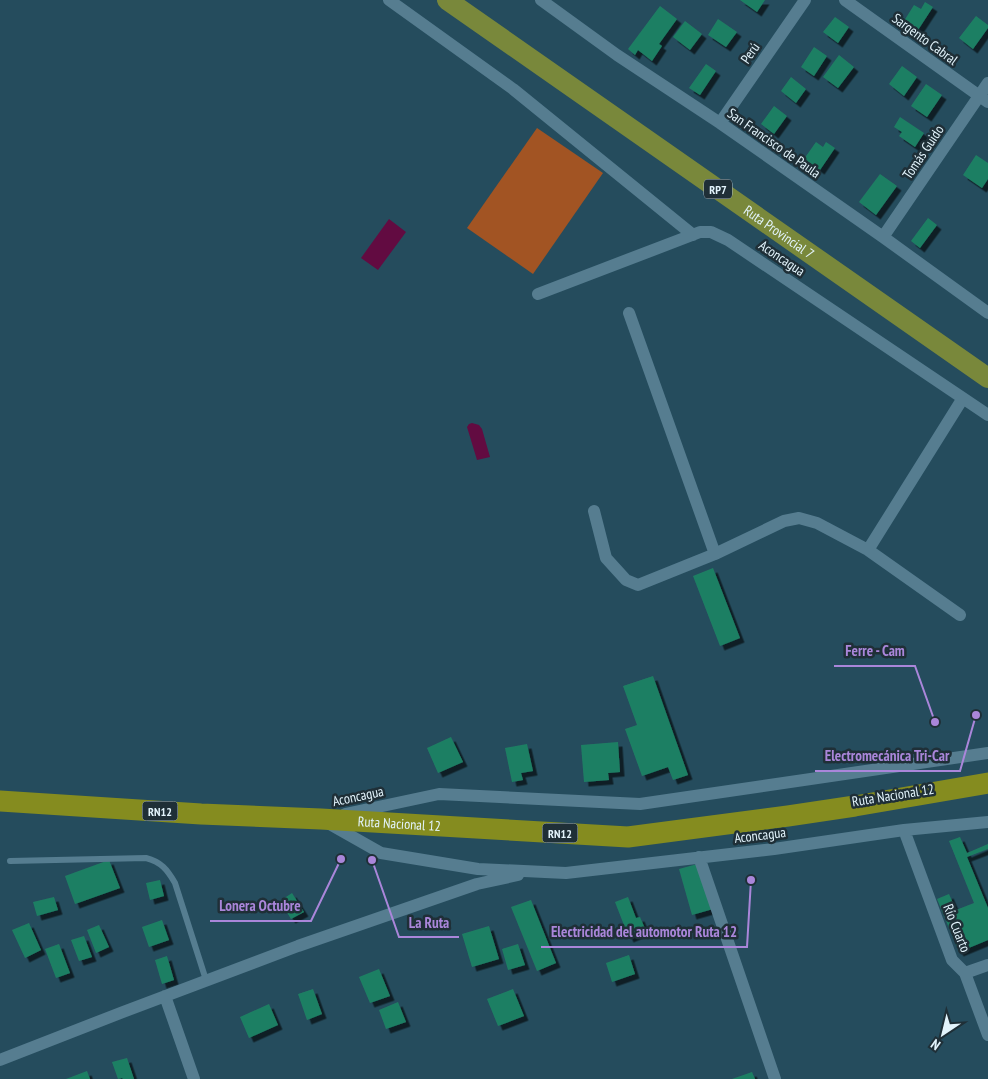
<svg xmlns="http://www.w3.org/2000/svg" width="988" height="1079" font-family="'PT Sans Narrow',sans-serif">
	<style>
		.green { fill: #a25423 }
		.water { fill: #620b41 }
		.building { fill: #1f7f63; filter: url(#shadow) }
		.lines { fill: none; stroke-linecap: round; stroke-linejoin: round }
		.service { stroke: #567d90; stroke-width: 6 }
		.minor { stroke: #567d90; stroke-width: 12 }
		.primary { stroke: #79883b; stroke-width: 20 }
		.trunk { stroke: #858c1f; stroke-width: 21 }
		.labels { text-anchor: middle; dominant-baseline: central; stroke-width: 5; stroke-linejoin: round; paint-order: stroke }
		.shield { fill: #1f2f37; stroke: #a8b9c1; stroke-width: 1 }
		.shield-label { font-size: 12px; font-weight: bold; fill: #e3f4fc }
		.street-label { font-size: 14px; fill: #e3f4fc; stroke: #1f2f37 }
		.leader { fill: none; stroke: #aa86da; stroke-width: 2 }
		.callout-dot { fill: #aa86da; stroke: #1f2f37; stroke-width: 2 }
		.callout-label { font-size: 15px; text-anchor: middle; font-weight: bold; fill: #aa86da; stroke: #1f2f37; stroke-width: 5; stroke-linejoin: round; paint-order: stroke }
	</style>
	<defs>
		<filter id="shadow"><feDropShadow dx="4.5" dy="4.5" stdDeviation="0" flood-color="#0009"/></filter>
	</defs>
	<rect width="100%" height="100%" fill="#254c5d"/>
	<path class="green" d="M 537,128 L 603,173 L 533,274 L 467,228 Z"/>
	<path class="water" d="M 389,219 L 406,232 L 378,270 L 361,258 Z
		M 472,423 L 479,425 L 482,429 L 490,457 L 477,460 L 467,427 L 469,424 Z"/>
	<path class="building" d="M 740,0 L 765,0 L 757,12 Z
		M 925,2 L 933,7 L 918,30 L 904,21 L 914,5 L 921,9 Z
		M 660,6 L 677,19 L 659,44 L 662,46 L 652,61 L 638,50 L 635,55 L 628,49 Z
		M 976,16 L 988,25 L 988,28 L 973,49 L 959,38 Z
		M 835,17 L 849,27 L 838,43 L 823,32 Z
		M 718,19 L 737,32 L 726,47 L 708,35 Z
		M 685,21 L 702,34 L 690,50 L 673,37 Z
		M 814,47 L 827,56 L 814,76 L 801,67 Z
		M 839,55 L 854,67 L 838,88 L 823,77 Z
		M 706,64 L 716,71 L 700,95 L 689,88 Z
		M 902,66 L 917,77 L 904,96 L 889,84 Z
		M 791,77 L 806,89 L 796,103 L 781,91 Z
		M 926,84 L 942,95 L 927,117 L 911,106 Z
		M 774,106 L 787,116 L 774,134 L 761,124 Z
		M 900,117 L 924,133 L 915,147 L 899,136 L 902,132 L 894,127 Z
		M 816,142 L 823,147 L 826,142 L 835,148 L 820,170 L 804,159 Z
		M 976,155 L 988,163 L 988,179 L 982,188 L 963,175 Z
		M 880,174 L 897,186 L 876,215 L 859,202 Z
		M 928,218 L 937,225 L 920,248 L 911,241 Z
		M 713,568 L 740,638 L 720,646 L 693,576 Z
		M 653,676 L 688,775 L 673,780 L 668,767 L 642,776 L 625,729 L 637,725 L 623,686 Z
		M 451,737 L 463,762 L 438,773 L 427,748 Z
		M 618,742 L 620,772 L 608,773 L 609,780 L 584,782 L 581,745 Z
		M 527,744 L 533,771 L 521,773 L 523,780 L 512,782 L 505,748 Z
		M 960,837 L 967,853 L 988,844 L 988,849 L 967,857 L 988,908 L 988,940 L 959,952 L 937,899 L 949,894 L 956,910 L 974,903 L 949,841 Z
		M 109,860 L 120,888 L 75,904 L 65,876 Z
		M 701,863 L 713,909 L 692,915 L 679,869 Z
		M 160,880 L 164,896 L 150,900 L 146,883 Z
		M 292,893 L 304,912 L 291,919 L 280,901 Z
		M 54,897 L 58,910 L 37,916 L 33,902 Z
		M 628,897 L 636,918 L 640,917 L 646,931 L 629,938 L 615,902 Z
		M 531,900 L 556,963 L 537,971 L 511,907 Z
		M 162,920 L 169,940 L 149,947 L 142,927 Z
		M 29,923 L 41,950 L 25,958 L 12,930 Z
		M 99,925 L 109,947 L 96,953 L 87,930 Z
		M 489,926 L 499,959 L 472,967 L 462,934 Z
		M 84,936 L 92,957 L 79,961 L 71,940 Z
		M 59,944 L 70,973 L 56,978 L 45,949 Z
		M 518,944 L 525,965 L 508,970 L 502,949 Z
		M 629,955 L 635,974 L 612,982 L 606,963 Z
		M 167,956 L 174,980 L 162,984 L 155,960 Z
		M 379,969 L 390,996 L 370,1003 L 359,977 Z
		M 313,989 L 322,1014 L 307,1020 L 298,994 Z
		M 513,989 L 524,1016 L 498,1026 L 487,999 Z
		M 398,1002 L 406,1022 L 386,1029 L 379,1010 Z
		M 269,1004 L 278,1025 L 249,1038 L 240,1017 Z
		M 127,1058 L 134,1079 L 123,1079 L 122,1078 L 118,1079 L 112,1062 Z
		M 87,1071 L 90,1079 L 66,1079 Z
		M 752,1072 L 755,1079 L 732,1079 Z"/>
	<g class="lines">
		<path class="service" d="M 10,861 L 146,858 C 161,862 167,869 175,883 L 206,980"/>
		<path class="minor" d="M 389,0 L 513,89 L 693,235
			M 541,0 L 617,55 L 720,123 L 883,237 L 988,313
			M 845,0 L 988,102
			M 720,123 L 805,0
			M 883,237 L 988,83
			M 538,294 L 700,232 L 711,232 L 728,240 L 988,415
			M 629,313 L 715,554
			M 594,511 L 606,558 L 626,580 L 638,585 L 715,554 L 784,521 L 799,518 L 817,523 L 868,550 L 960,615
			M 868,550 L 963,398
			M 345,814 L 439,794 L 640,804 L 988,753
			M 328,823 L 381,853 L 478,869 L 566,873 L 774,849 L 904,830 L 988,822
			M 904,830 L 952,960 L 965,973 L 988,1035
			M 699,857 L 775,1079
			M 965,973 L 988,965
			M 165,996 L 194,1079
			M 0,1060 L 123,1012 L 298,946 L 477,884 L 518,875"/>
		<path class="primary" id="s1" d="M 447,0 L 988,378"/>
		<path class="trunk" id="s2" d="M 0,801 L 201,814 L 321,819 L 628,837 L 788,816 L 855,806 L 988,783"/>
	</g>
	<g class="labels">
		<g class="shield">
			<rect x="704" y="179.5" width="28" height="19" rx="4"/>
			<rect x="142.5" y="801.5" width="35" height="19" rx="4"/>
			<rect x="542.5" y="823.5" width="35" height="19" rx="4"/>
		</g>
		<g class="shield-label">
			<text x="718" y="189">RP7</text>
			<text x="160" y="811">RN12</text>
			<text x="560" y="833">RN12</text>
		</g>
		<g class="street-label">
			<text transform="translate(925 39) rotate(36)">Sargento Cabral</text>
			<text transform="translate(750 53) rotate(-55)">Perú</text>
			<text transform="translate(774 143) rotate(35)">San Francisco de Paula</text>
			<text transform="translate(923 152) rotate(-56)">Tomás Guido</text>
			<text stroke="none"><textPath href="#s1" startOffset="405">Ruta Provincial 7</textPath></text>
			<text transform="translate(782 258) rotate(34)">Aconcagua</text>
			<text transform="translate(893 795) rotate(-9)">Ruta Nacional 12</text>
			<text transform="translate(358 796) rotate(-12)">Aconcagua</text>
			<text stroke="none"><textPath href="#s2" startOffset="400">Ruta Nacional 12</textPath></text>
			<text transform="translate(760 835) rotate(-7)">Aconcagua</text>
			<text transform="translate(957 928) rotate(68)">Río Cuarto</text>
		</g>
	</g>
	<path class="leader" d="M935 722L915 666H834M976 715L960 771H815M341 859L311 921H210M372 860L399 937H459M751 880L747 947H541"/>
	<g class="callout-dot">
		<circle cx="935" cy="722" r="5"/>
		<circle cx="976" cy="715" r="5"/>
		<circle cx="341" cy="859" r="5"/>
		<circle cx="372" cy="860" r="5"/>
		<circle cx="751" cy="880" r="5"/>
	</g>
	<g class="callout-label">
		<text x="875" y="656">Ferre - Cam</text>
		<text x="887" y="761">Electromecánica Tri-Car</text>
		<text x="260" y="911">Lonera Octubre</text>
		<text x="429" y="928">La Ruta</text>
		<text x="644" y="937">Electricidad del automotor Ruta 12</text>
	</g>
	<g transform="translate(943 1034) rotate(215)" stroke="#1f2f37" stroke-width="4" paint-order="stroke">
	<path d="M0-4L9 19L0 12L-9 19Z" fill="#e3f4fc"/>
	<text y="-8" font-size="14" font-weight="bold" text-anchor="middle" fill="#e3f4fc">N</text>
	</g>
</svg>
